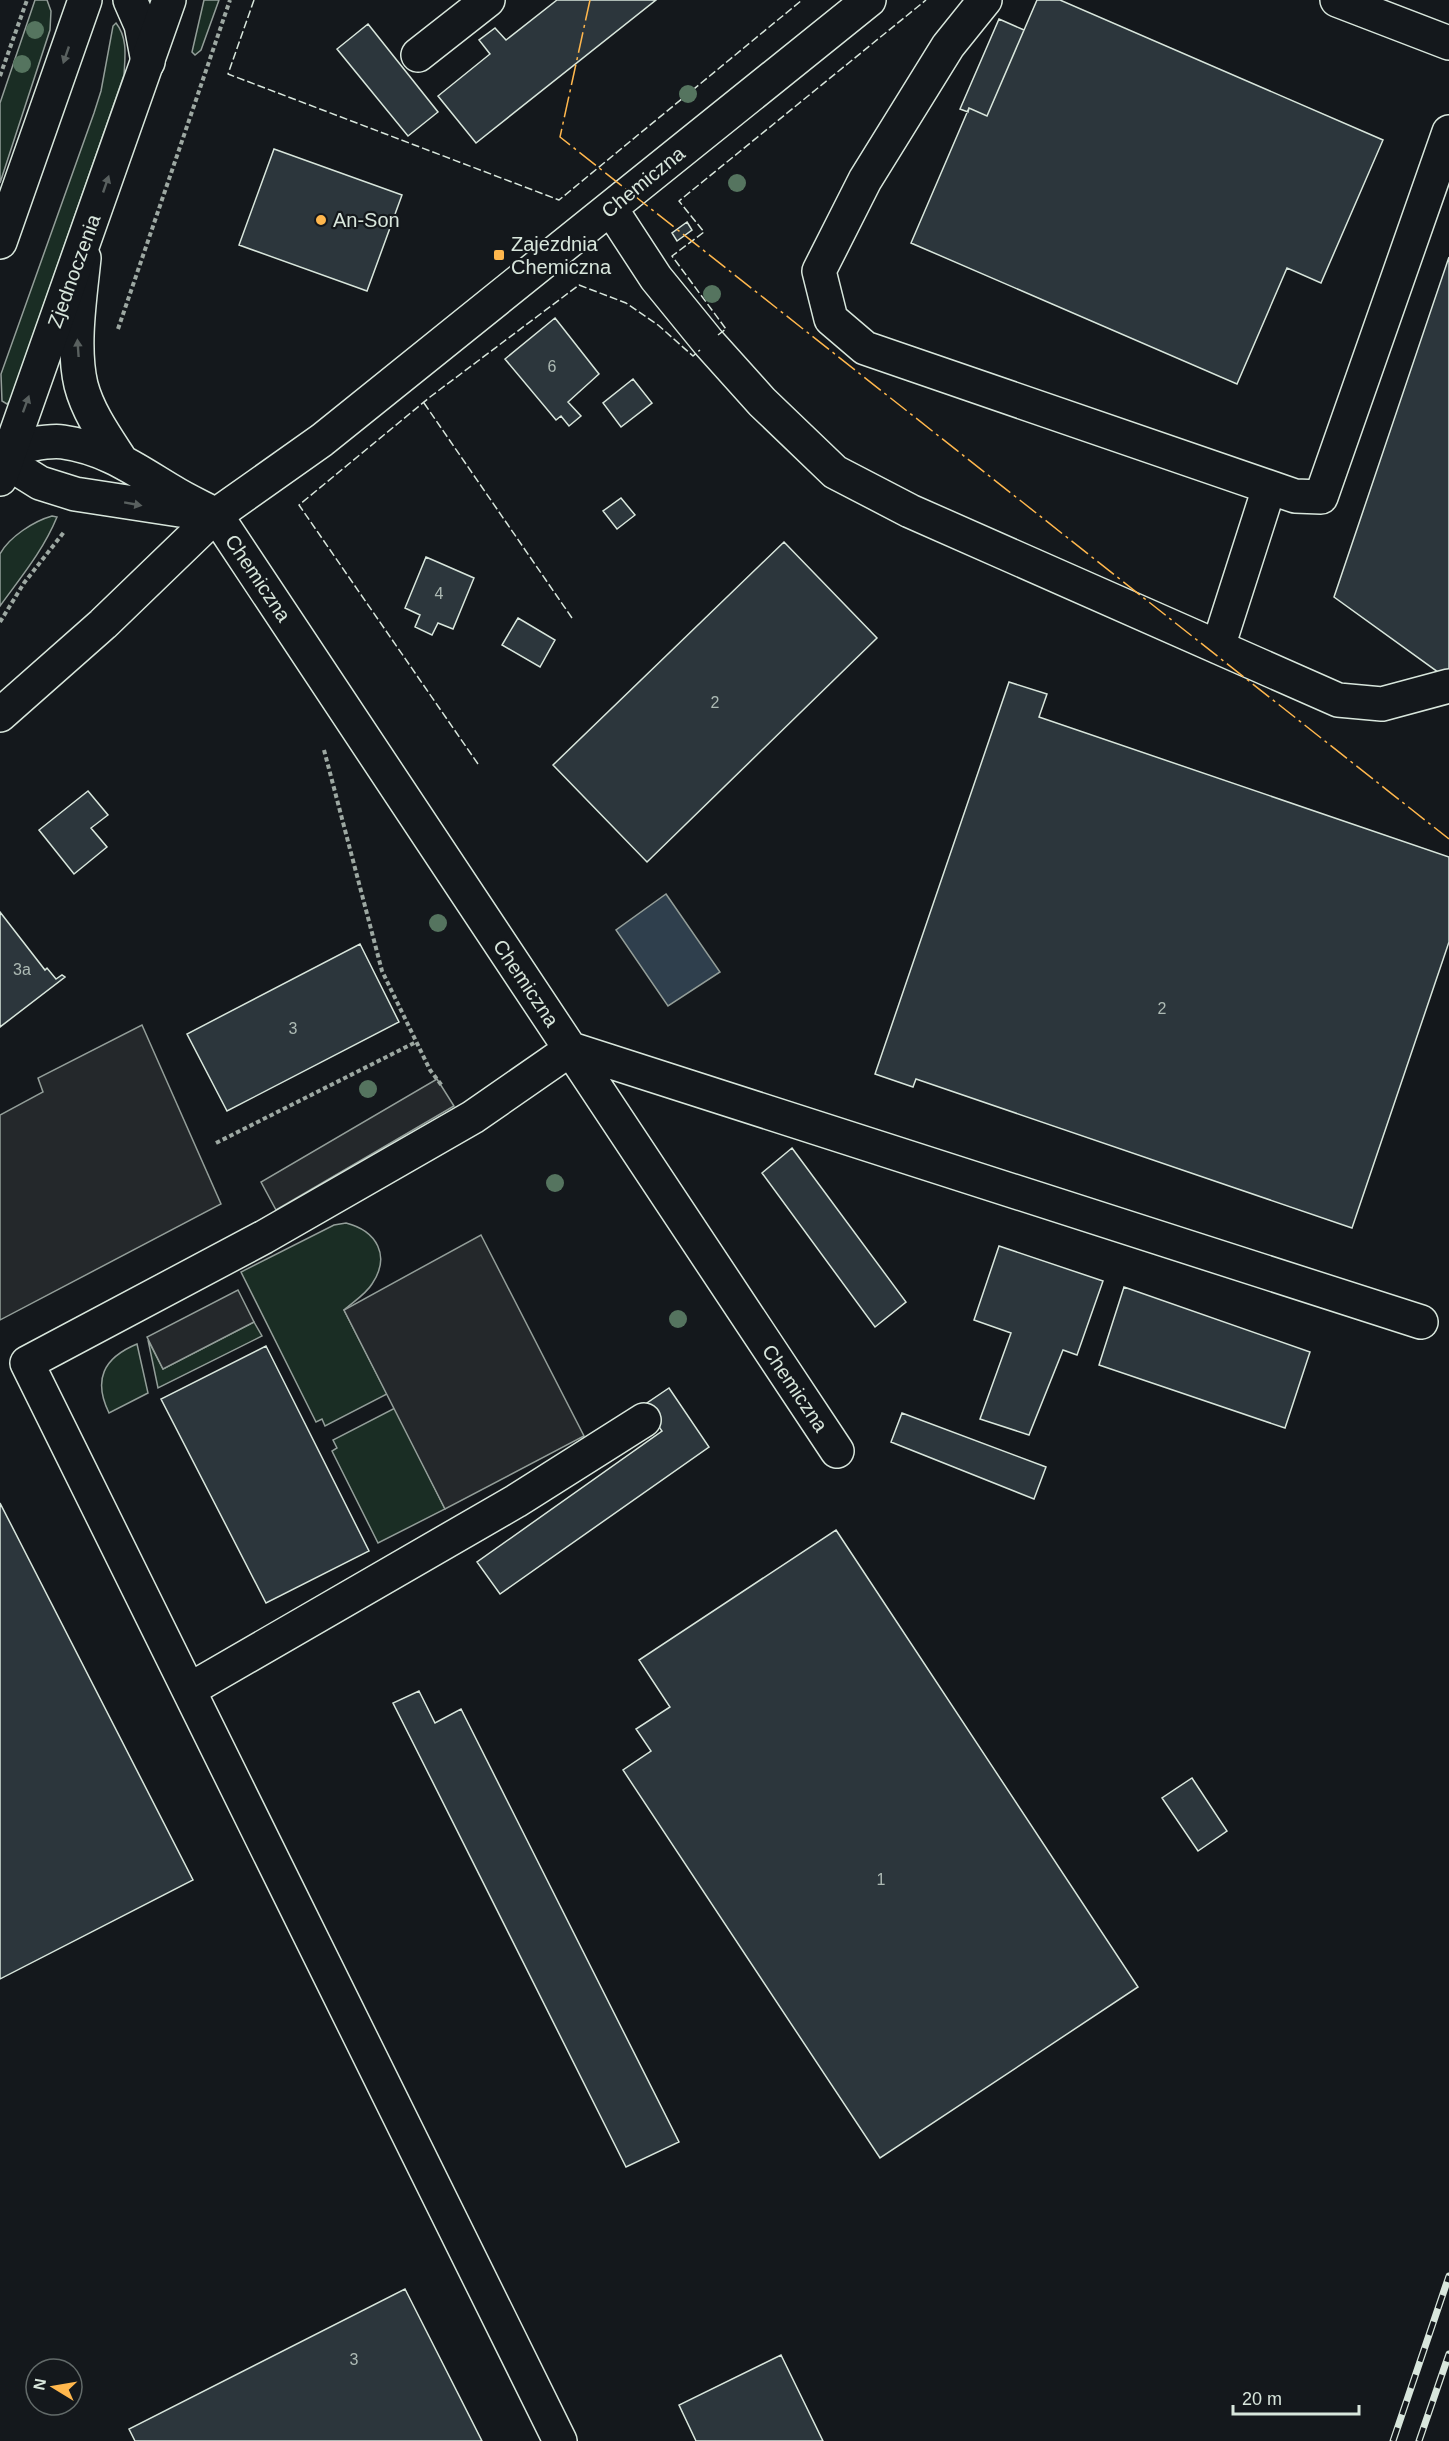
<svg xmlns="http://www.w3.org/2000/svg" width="1449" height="2441" font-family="Helvetica,sans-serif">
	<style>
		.green { fill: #1a2d24; stroke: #939e99; stroke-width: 1.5 }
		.parking { fill: #24282b; stroke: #939e99; stroke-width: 1.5 }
		.water { fill: #2f3f4d; stroke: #939e99; stroke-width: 1.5 }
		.building { fill: #2c363c; stroke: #d8e6dc; stroke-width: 1.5 }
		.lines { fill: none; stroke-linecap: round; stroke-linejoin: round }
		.minor-casing { stroke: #d8e6dc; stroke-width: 36 }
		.major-casing { stroke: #d8e6dc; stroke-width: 36 }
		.path { stroke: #9da8a2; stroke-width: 4; stroke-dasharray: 4.5 3; stroke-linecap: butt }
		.minor { stroke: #14181c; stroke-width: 33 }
		.major { stroke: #14181c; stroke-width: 33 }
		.rail-casing { stroke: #d8e6dc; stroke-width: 7 }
		.rail { stroke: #14181c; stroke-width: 4.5; stroke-dasharray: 14; stroke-linecap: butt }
		.fence { stroke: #d8e6dc; stroke-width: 1.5; stroke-dasharray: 8 3; stroke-linecap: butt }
		.power { stroke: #ffb74d; stroke-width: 1.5; stroke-dasharray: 21 4.5 3 4.5; stroke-linecap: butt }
		.tree { fill: #55745f }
		.oneway { fill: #59605f }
		.poi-dot { fill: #ffb74d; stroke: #14181c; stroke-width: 2 }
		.labels { text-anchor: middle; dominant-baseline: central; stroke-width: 4.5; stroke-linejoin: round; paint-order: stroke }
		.number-label { font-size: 16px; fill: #adbab4 }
		.street-label { font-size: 20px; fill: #d8e6dc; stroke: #14181c }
		.poi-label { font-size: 20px; fill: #d8e6dc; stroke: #14181c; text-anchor: start }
	</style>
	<rect width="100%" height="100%" fill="#14181c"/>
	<path class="green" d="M 35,0 L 47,0 L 51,11 L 50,30 L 0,183 L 0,103 Z
		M 204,0 L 219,0 L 201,50 L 195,55 L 192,52 Z
		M 116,23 C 128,38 125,57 124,75 L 10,401 L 7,404 L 2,401 L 1,374 L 94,113 L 101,91 L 113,26 Z
		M 52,516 L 57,517 C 43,551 21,577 0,606 L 0,554 C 9,537 34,521 52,516 Z
		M 346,1223 C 377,1231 391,1256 372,1284 C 366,1294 353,1302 344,1310 L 387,1394 L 325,1426 L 322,1419 L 316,1422 L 241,1272 L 334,1225 Z
		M 254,1322 L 262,1336 L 158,1388 L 148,1340 L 163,1369 Z
		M 137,1344 L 148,1393 L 109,1413 C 93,1380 103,1358 137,1344 Z
		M 395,1408 L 445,1509 L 378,1543 L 332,1451 L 337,1448 L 333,1440 Z"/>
	<path class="parking" d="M 142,1025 L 221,1204 L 0,1320 L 0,1115 L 43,1092 L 38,1078 Z
		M 437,1079 L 454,1106 L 276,1210 L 261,1182 Z
		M 481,1235 L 584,1436 L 445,1509 L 344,1310 Z
		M 238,1290 L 254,1322 L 163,1369 L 147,1337 Z"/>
	<path class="water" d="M 666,894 L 720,972 L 668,1006 L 616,930 Z"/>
	<path class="building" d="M 557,0 L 656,0 L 476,143 L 438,96 L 490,54 L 479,40 L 495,28 L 506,40 Z
		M 1037,0 L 1060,0 L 1383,140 L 1321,283 L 1287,268 L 1237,384 L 911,243 L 969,108 L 987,116 Z
		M 999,19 L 1024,30 L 987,116 L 969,108 L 968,112 L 960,109 Z
		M 368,24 L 438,112 L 408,136 L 337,49 Z
		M 274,149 L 402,195 L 367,291 L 239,245 Z
		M 687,222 L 692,230 L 677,241 L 672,233 Z
		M 1449,257 L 1449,680 L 1334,597 Z
		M 555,318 L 599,374 L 568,402 L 581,416 L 569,426 L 561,416 L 556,420 L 505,359 Z
		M 633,379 L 652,403 L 621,427 L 603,403 Z
		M 621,498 L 635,515 L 617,529 L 603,511 Z
		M 784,542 L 877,638 L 647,862 L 553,765 Z
		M 426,557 L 474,578 L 453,629 L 438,623 L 432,635 L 415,627 L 420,615 L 405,608 Z
		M 518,618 L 555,640 L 540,667 L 502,645 Z
		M 1009,682 L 1047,694 L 1039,717 L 1449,857 L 1449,942 L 1352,1228 L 916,1079 L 913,1087 L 875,1074 Z
		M 88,791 L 108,815 L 91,828 L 107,847 L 74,874 L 39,830 Z
		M 0,912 L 45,970 L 47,968 L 56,979 L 62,975 L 65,977 L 0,1027 Z
		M 360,944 L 399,1022 L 227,1111 L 187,1034 Z
		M 792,1148 L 906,1302 L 875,1327 L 762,1173 Z
		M 999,1246 L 1103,1281 L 1077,1355 L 1063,1350 L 1029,1435 L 980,1419 L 1011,1333 L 974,1320 Z
		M 1124,1287 L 1310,1352 L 1285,1428 L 1099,1365 Z
		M 266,1346 L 369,1551 L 266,1603 L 161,1399 Z
		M 669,1388 L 709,1447 L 500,1594 L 477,1562 L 662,1431 L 644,1405 Z
		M 902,1413 L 1046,1467 L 1034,1499 L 891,1442 Z
		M 0,1503 L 193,1880 L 0,1979 Z
		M 836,1530 L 1138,1987 L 880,2158 L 623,1770 L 651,1751 L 636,1729 L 670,1707 L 639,1660 Z
		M 419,1691 L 435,1723 L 461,1709 L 679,2142 L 626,2167 L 393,1703 Z
		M 1192,1778 L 1227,1831 L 1198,1851 L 1162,1798 Z
		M 405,2289 L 482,2441 L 135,2441 L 129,2429 Z
		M 781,2355 L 823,2441 L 696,2441 L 679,2405 Z"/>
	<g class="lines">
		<defs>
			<path id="minor" d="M 130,0 L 141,25 L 148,62
				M 985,0 L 948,46 L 865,180 L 819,271 L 831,319 L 865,348 L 1295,496 L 1321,497 L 1449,132
				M 1337,0 L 1449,43
				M 418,55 L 488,0
				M 611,209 L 656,278 L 709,343 L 762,402 L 835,472 L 910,511 L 1338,700 L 1382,704 L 1449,686
				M 84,258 C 80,297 72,347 81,385 C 88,412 105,436 120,459
				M 0,446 C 21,450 42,439 63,442 C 106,448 136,470 171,491 C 185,500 201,507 216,515 L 837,1451
				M 0,458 L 40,483 L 75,494 L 199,513
				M 1218,647 L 1269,488
				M 0,715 L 103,624 L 216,515 L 322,440 L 869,0
				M 189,1690 L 516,1501 L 644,1420
				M 560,2441 L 27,1363 L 264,1237 L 473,1117 L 571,1049 L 1421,1322"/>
			<path id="major" d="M 0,242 L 85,0
				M 0,479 L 169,0"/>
		</defs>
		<use href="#minor" class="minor-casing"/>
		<use href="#major" class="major-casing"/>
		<path class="path" d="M 0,76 L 27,0
			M 118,329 L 230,0
			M 0,622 L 24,583 L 64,532
			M 324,750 L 382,971 L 430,1070 L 443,1087
			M 216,1143 L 416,1042"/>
		<use href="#minor" class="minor"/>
		<use href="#major" class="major"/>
		<defs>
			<path id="rail" d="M 1393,2441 L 1449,2276
				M 1419,2441 L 1449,2354"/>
		</defs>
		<use href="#rail" class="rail-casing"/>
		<use href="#rail" class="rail"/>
		<path class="fence" d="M 254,0 L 228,74 L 559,200 L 802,0
			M 718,335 L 726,329 L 672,256 L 704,232 L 679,201 L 926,0
			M 424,403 L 572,618
			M 478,764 L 299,505 L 430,397 L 579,285 L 626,303 L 658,325 L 693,356 L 700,350"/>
		<path class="power" d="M 590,0 L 560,137 L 1449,839"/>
	</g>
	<g class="tree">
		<circle cx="35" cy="30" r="9"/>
		<circle cx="22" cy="64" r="9"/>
		<circle cx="688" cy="94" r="9"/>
		<circle cx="737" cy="183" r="9"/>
		<circle cx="712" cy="294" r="9"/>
		<circle cx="438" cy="923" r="9"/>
		<circle cx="368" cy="1089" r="9"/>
		<circle cx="555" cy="1183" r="9"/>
		<circle cx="678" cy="1319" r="9"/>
	</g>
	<defs><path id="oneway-solid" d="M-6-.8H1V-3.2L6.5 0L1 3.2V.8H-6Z" transform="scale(1.5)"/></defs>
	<g class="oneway">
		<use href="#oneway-solid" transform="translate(66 55) rotate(109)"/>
		<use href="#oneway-solid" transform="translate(106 184) rotate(-71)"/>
		<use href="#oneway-solid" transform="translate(78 348) rotate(-94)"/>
		<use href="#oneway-solid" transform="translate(26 404) rotate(-70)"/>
		<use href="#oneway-solid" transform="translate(133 504) rotate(10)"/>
	</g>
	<g class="poi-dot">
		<circle cx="321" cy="220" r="6"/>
		<rect x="493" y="249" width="12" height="12" rx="3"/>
	</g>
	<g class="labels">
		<g class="number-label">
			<text x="552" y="366">6</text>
			<text x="439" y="593">4</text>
			<text x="715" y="702">2</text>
			<text x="22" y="969">3a</text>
			<text x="1162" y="1008">2</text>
			<text x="293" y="1028">3</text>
			<text x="881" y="1879">1</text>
			<text x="354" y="2359">3</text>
		</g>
		<g class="street-label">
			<text transform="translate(643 182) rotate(-39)">Chemiczna</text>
			<text transform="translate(74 271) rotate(-70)">Zjednoczenia</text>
			<text transform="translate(258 578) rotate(56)">Chemiczna</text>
			<text transform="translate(526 983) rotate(56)">Chemiczna</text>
			<text transform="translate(795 1388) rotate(56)">Chemiczna</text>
		</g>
		<g class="poi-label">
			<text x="333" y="220">An-Son</text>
			<text x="511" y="244">Zajezdnia<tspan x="511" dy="23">Chemiczna</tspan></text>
		</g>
	</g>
	<g transform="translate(54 2387) rotate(281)"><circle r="28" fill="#14181c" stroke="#626a69" stroke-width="1.5"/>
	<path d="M0-4.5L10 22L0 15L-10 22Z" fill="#ffb74d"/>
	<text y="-9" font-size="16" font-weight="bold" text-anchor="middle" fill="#d8e6dc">N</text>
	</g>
	<path d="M1233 2405v9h126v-9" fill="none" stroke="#d8e6dc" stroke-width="3"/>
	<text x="1242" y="2405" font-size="18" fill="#d8e6dc" stroke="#14181c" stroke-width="4.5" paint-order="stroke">20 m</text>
</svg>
